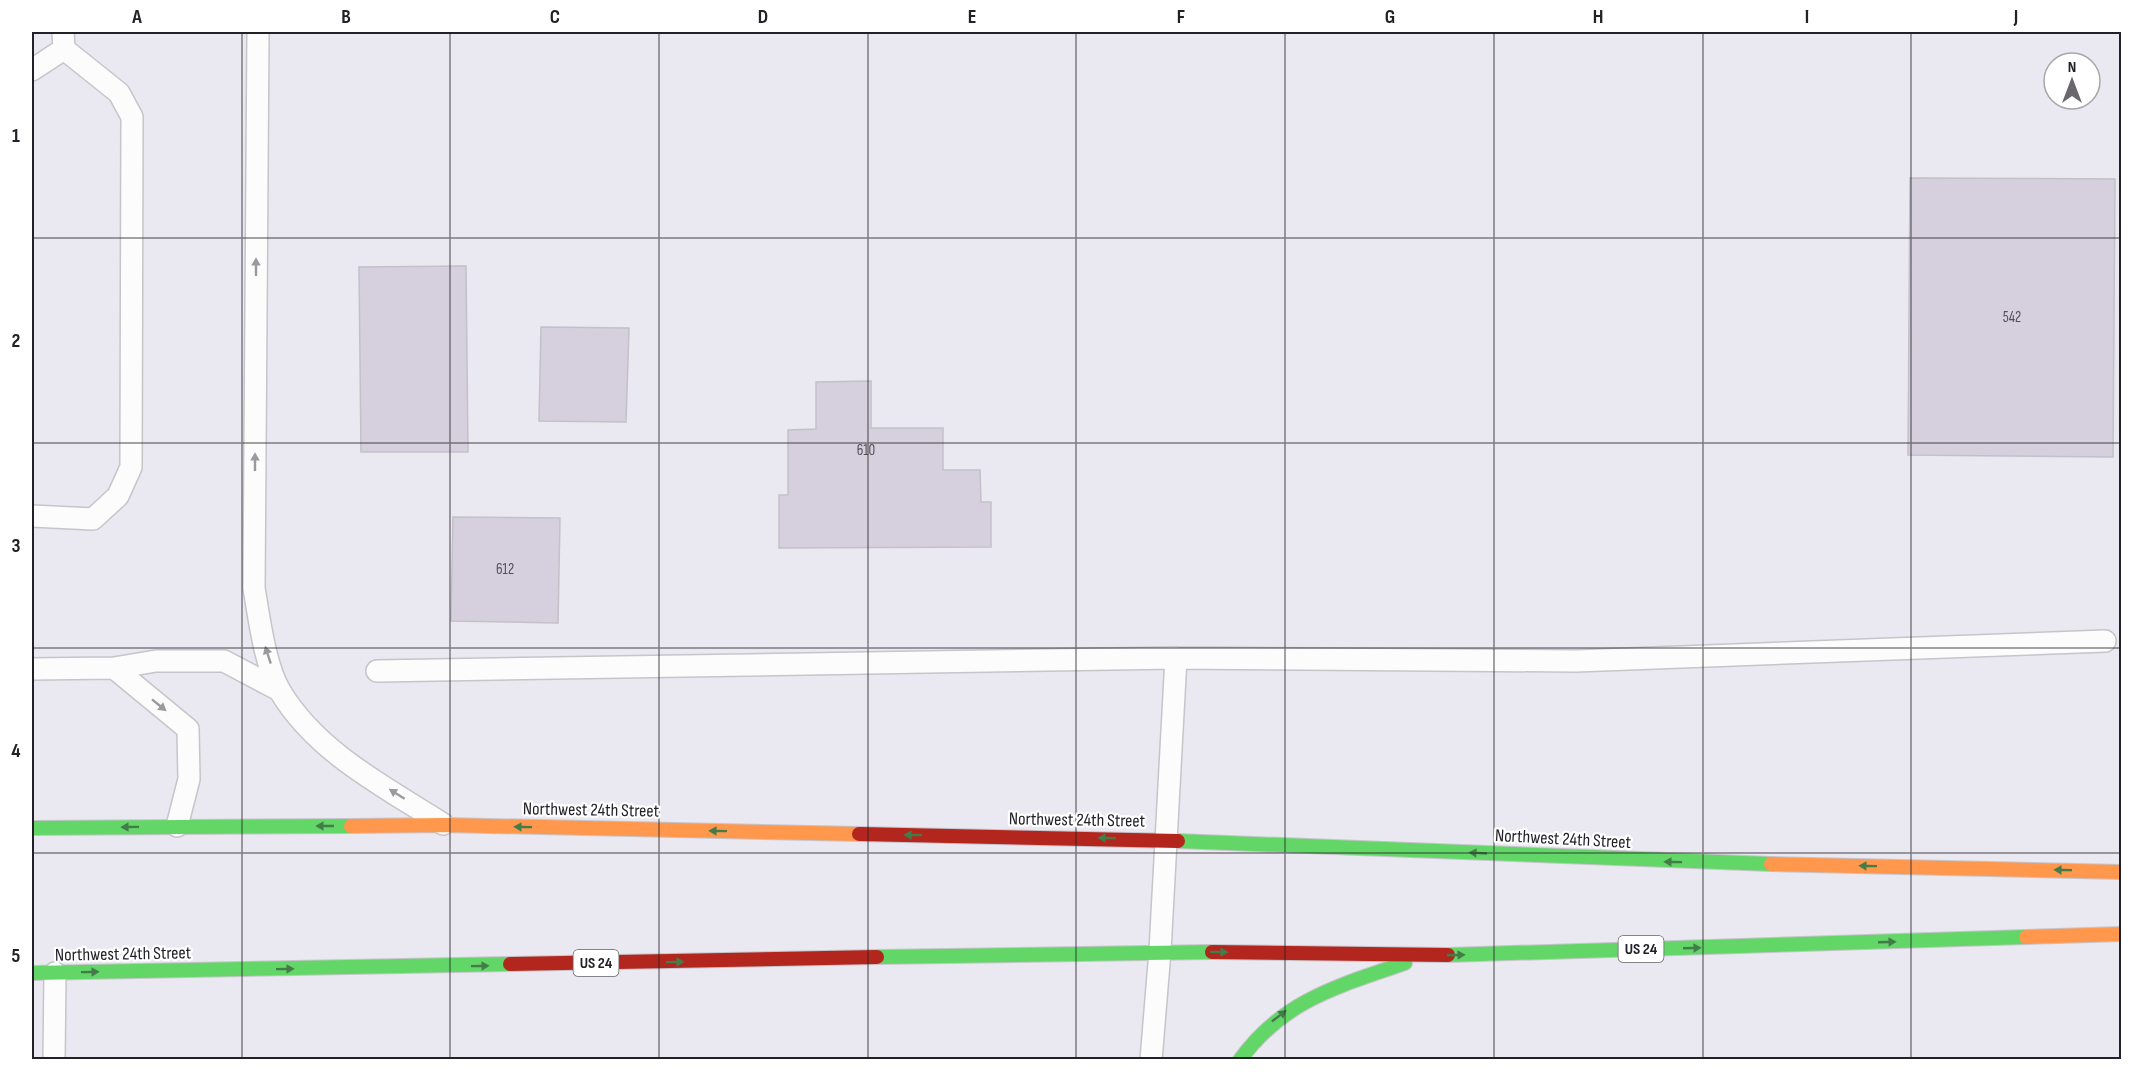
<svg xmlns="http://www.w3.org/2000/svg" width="2153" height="1091" font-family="'Sofia Sans Condensed',sans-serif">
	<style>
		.building { fill: #d6d0de; stroke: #c2c1c7; stroke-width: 1.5 }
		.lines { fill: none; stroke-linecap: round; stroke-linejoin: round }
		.lane-casing { stroke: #c6c5ca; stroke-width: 24 }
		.fast-casing { stroke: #c6c5ca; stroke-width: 16 }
		.slow-casing { stroke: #c6c5ca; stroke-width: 16 }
		.jam-casing { stroke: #c6c5ca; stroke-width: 16 }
		.lane { stroke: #fcfcfd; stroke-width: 21 }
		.fast { stroke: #63d668; stroke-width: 14 }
		.slow { stroke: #ff974d; stroke-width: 14 }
		.jam { stroke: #b3261e; stroke-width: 14 }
		.oneway { fill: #9a999d }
		.oneway2 { fill: #437c48 }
		.grid { fill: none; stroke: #232127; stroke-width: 1.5; stroke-opacity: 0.55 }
		.labels { text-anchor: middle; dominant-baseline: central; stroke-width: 4.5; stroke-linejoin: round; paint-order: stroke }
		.number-label { font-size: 15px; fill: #525058 }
		.shield { fill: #fff; stroke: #656468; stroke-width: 1.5 }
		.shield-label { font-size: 16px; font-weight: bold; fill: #232127 }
		.street-label { font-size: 18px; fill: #232127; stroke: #fff }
		.neatline { fill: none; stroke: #232127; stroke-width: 2 }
		.grid-label { font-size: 20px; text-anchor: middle; font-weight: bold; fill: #232127 }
	</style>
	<rect width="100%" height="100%" fill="#eae8f0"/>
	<path class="building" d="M 1910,178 L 2115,179 L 2113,457 L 1908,455 Z
		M 466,266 L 468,452 L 361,452 L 359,267 Z
		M 541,327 L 629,328 L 626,422 L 539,421 Z
		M 871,381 L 871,428 L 943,428 L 943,470 L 980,470 L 981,502 L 991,502 L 991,547 L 779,548 L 779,495 L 788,495 L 788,430 L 816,429 L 816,382 Z
		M 453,517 L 560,518 L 558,623 L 451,621 Z"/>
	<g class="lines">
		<defs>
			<path id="lane" d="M 258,32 L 254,588 C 259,617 265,666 280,691 C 316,752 385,787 443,824
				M 32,70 L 64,49
				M 32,516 L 93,519 L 118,496 L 131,467 L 132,117 L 119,93 L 64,49 L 63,32
				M 114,668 L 188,729 L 189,779 L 177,826
				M 32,669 L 114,668 L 156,661 L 224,661 L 279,690
				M 377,671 L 1176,658 L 1576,661 L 2105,641
				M 54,1060 L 55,973
				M 1151,1060 L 1160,951 L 1176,658"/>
			<path id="fast" d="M 32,828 L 351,826
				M 1178,841 L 1771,864
				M 1448,955 L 2026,937
				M 877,957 L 1212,952
				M 32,973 L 510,964
				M 1240,1060 C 1283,1000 1339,986 1405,963"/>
			<path id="slow" d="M 351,826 L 446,825 L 859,834
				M 1771,864 L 2122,872
				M 2026,937 L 2122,934"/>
			<path id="jam" d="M 859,834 L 1178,841
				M 1212,952 L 1448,955
				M 510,964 L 877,957"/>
		</defs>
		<use href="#lane" class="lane-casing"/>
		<use href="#fast" class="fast-casing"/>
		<use href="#slow" class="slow-casing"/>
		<use href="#jam" class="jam-casing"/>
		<use href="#lane" class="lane"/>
		<use href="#fast" class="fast"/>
		<use href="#slow" class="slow"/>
		<use href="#jam" class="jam"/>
	</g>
	<defs><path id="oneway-solid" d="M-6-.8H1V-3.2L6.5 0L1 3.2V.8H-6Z" transform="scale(1.5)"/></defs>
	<g class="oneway">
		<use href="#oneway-solid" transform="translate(256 267) rotate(-90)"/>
		<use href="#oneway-solid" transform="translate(255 462) rotate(-90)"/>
		<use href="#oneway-solid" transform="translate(268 655) rotate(-108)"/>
		<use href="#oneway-solid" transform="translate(159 705) rotate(39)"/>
		<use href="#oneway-solid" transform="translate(397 794) rotate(-148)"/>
	</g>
	<g class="oneway2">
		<use href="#oneway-solid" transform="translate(325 826) rotate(180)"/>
		<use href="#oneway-solid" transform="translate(130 827) rotate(179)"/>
		<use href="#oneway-solid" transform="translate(523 827) rotate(-179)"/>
		<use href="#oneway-solid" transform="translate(718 831) rotate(-179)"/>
		<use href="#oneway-solid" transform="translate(913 835) rotate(-179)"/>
		<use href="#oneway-solid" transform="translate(1107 838) rotate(-179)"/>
		<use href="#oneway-solid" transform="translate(1478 853) rotate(-177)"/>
		<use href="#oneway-solid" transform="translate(1673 862) rotate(-179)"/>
		<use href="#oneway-solid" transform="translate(1868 866) rotate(-179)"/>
		<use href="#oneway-solid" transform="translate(2063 870) rotate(-179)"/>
		<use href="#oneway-solid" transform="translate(1887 942) rotate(-2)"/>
		<use href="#oneway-solid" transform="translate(1692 948) rotate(-2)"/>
		<use href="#oneway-solid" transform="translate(1219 952) rotate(1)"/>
		<use href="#oneway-solid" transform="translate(1456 955) rotate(-2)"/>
		<use href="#oneway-solid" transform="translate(675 962) rotate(-1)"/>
		<use href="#oneway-solid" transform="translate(480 966) rotate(-1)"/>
		<use href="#oneway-solid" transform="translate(285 969) rotate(-1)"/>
		<use href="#oneway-solid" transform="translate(90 972) rotate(-1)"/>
		<use href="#oneway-solid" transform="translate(1279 1016) rotate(-38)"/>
	</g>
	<path class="grid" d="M 242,32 L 242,1060M 450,32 L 450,1060M 659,32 L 659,1060M 868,32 L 868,1060M 1076,32 L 1076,1060M 1285,32 L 1285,1060M 1494,32 L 1494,1060M 1703,32 L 1703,1060M 1911,32 L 1911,1060M 32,238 L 2122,238M 32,443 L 2122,443M 32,648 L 2122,648M 32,853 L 2122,853"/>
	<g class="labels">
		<g class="number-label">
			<text x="2012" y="317">542</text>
			<text x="866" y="450">610</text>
			<text x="505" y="569">612</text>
		</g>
		<g class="shield">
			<rect x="1618.5" y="936" width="45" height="26" rx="4.5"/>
			<rect x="573.5" y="950" width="45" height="26" rx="4.5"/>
		</g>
		<g class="shield-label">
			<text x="1641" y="949">US 24</text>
			<text x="596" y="963">US 24</text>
		</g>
		<g class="street-label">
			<text transform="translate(591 810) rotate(1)">Northwest 24th Street</text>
			<text transform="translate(1077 820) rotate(1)">Northwest 24th Street</text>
			<text transform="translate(1563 839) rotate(3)">Northwest 24th Street</text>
			<text transform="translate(123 954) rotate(-1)">Northwest 24th Street</text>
		</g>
	</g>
	<rect width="2153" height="1091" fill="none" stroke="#ffffff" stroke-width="66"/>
	<g transform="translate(2072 81)"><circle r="28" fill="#ffffff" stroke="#a7a6a9" stroke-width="1.5"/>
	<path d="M0-4.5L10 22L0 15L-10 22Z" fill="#69676d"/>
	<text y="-9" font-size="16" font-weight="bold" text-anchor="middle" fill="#232127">N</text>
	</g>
	<rect x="33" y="33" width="2087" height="1025" class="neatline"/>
	<g class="grid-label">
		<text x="137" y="23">A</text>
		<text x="346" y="23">B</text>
		<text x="555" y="23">C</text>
		<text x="763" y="23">D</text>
		<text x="972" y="23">E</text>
		<text x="1181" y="23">F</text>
		<text x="1390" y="23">G</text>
		<text x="1598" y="23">H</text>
		<text x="1807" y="23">I</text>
		<text x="2016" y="23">J</text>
		<text x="16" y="142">1</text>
		<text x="16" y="347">2</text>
		<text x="16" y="552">3</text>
		<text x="16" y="757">4</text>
		<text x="16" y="962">5</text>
	</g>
</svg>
